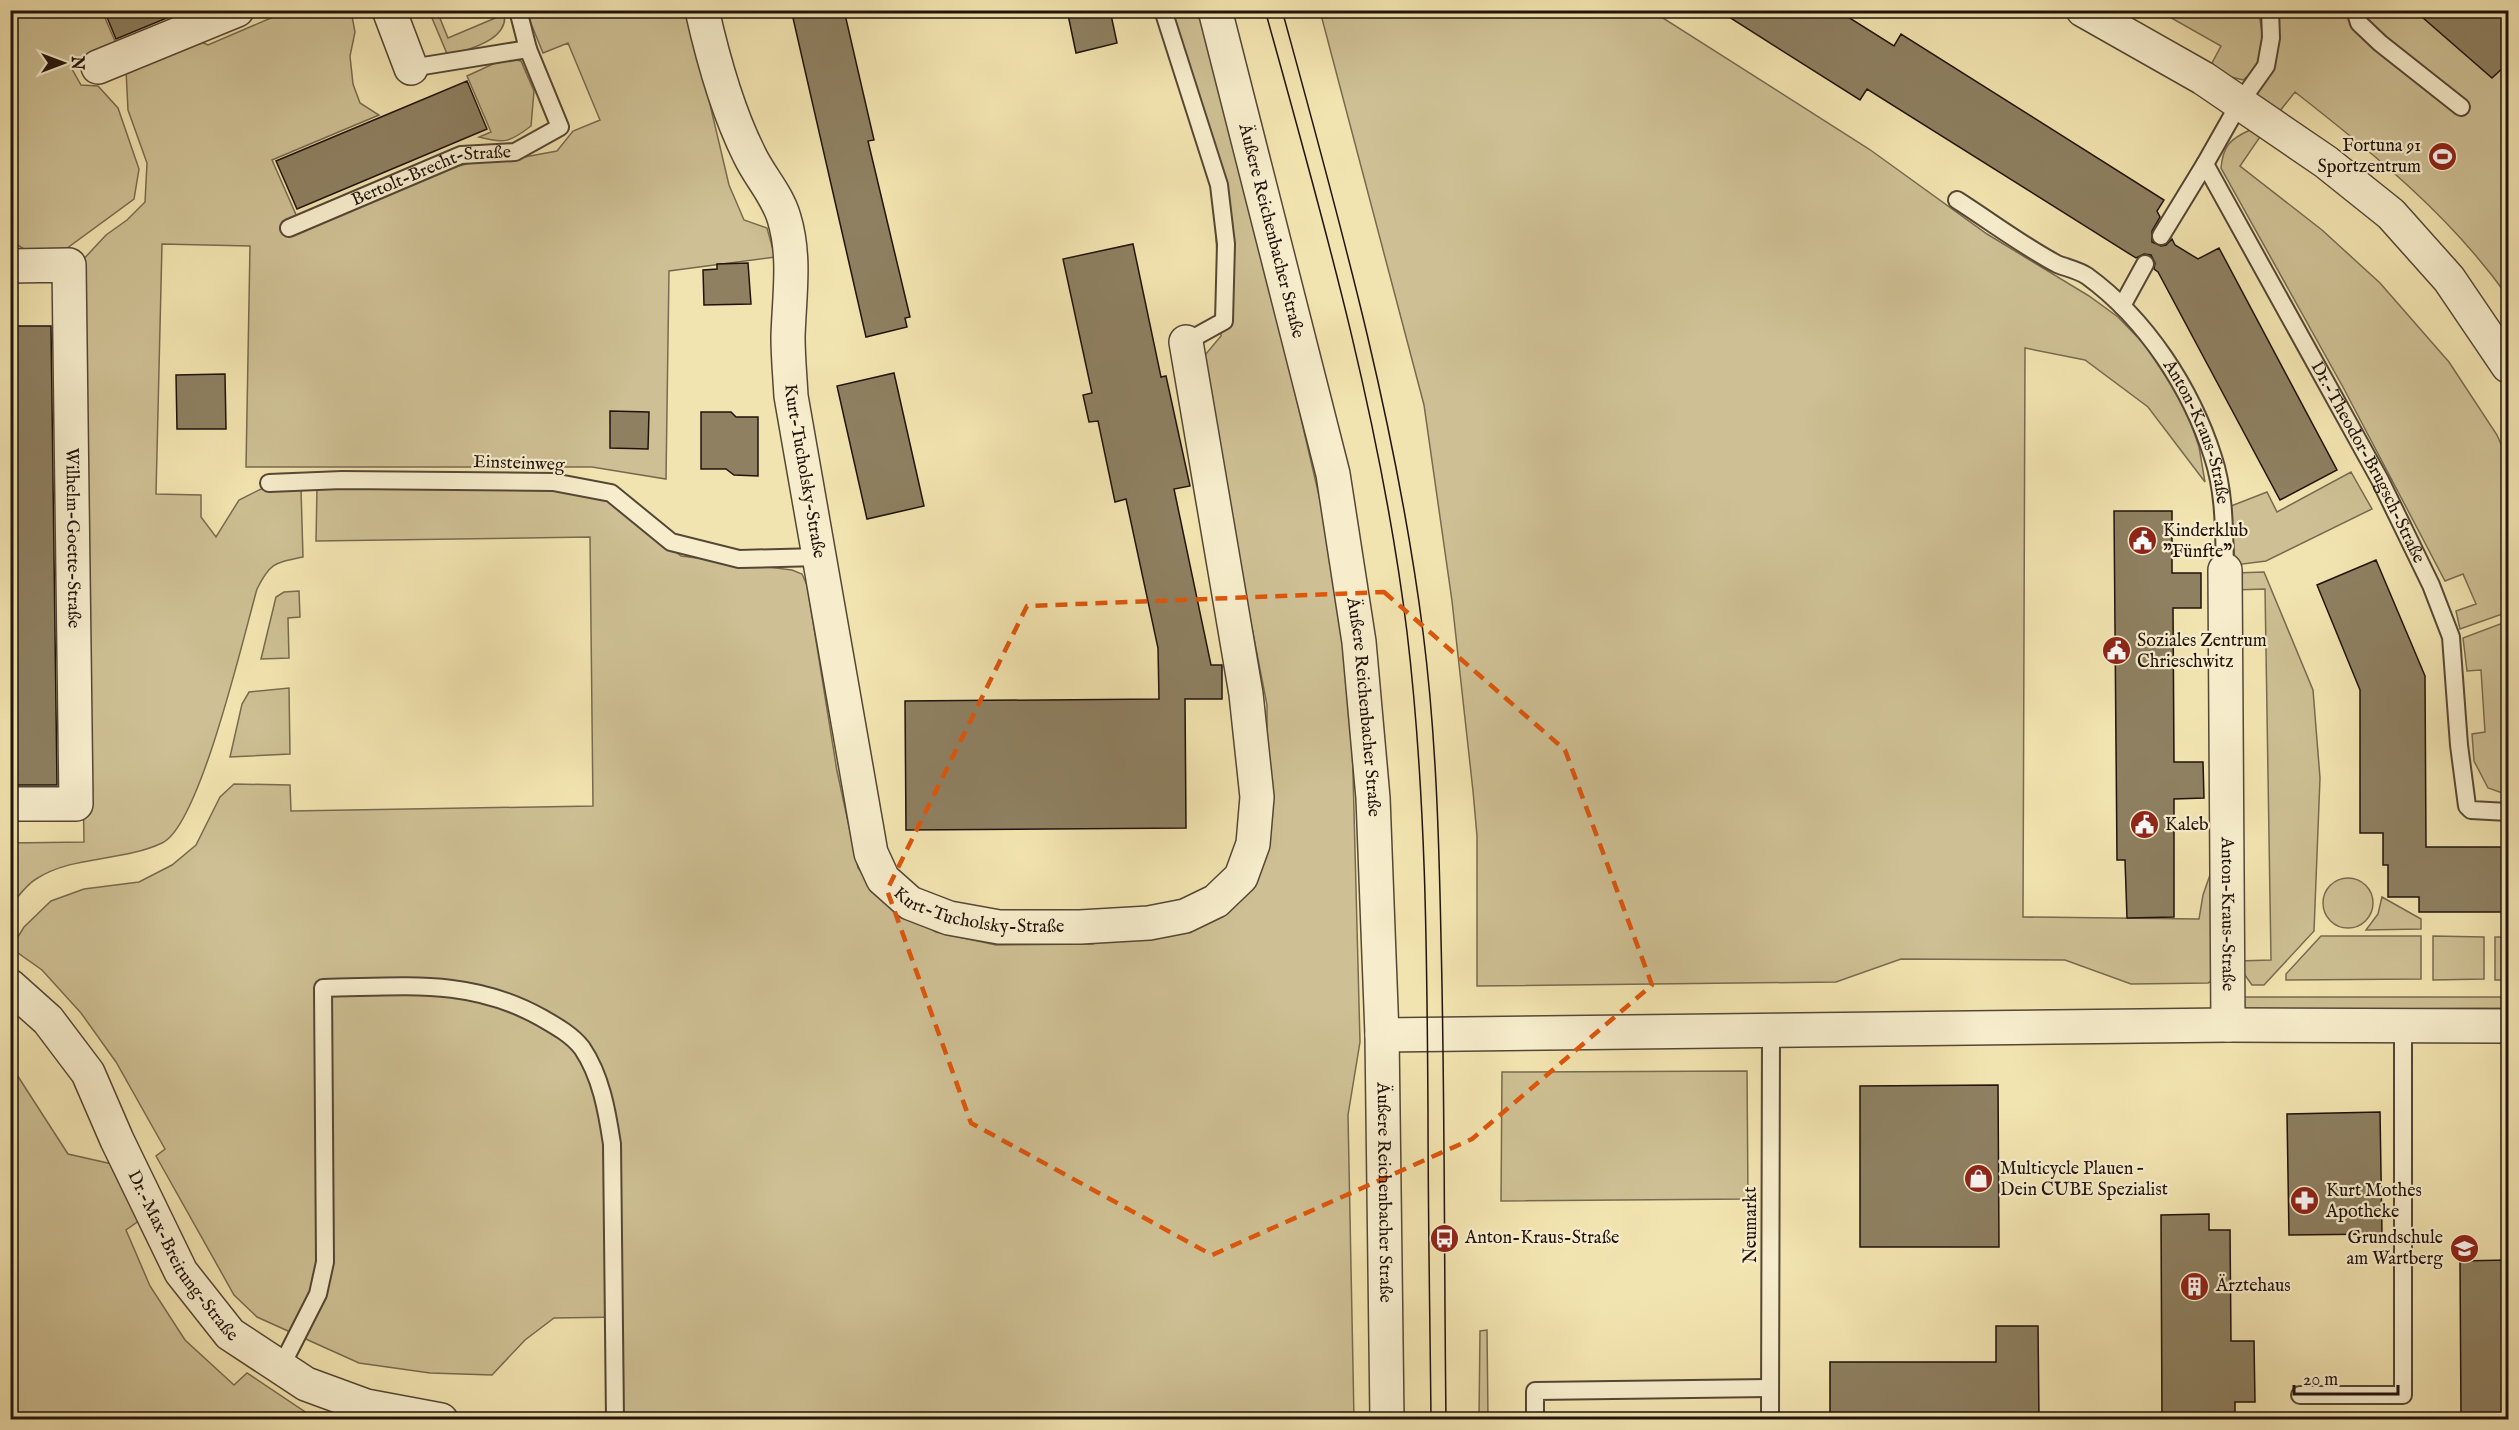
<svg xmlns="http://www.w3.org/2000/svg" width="2519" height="1430" font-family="'IM FELL English',serif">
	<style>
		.green { fill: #cec094; stroke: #786a50; stroke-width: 1.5 }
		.building { fill: #8e8061; stroke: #21130c; stroke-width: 1.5 }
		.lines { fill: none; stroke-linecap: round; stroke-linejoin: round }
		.service-casing { stroke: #554735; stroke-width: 20 }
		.minor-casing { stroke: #554735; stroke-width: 36 }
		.tertiary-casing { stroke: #554735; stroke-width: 36 }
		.service { stroke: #f7edcc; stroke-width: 16 }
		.minor { stroke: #f7edcc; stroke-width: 33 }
		.tertiary { stroke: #f7edcc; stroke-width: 33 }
		.tram { stroke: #21130c; stroke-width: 1.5 }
		.marked { fill: none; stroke: #de560c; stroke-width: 4.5; stroke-dasharray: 12 8; stroke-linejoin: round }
		.labels { text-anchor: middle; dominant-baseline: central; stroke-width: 4.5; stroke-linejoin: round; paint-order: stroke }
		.poi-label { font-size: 18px; fill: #21130c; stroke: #f7edcc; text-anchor: start }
		.street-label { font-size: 18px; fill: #21130c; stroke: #f7edcc }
	</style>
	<rect width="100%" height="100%" fill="#f2e4b0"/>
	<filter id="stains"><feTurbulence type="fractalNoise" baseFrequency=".00333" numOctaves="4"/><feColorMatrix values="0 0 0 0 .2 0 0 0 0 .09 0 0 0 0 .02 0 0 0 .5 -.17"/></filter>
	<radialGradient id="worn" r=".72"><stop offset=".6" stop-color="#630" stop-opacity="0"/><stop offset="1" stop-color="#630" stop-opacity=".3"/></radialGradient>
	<path class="green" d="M 10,11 L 102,11 L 118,48 L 74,62 L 72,69 L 81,85 L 98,86 L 118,108 L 139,169 L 134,199 L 59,254 L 37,257 L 11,241 Z
		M 273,11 L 351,11 L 355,32 L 350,56 L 353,84 L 360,103 L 379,115 L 272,160 L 301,226 L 447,169 L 486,159 L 519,158 L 557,151 L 573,131 L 600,120 L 568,43 L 543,53 L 526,11 L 688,11 L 729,185 L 744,220 L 767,228 L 775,257 L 669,271 L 666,479 L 592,467 L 246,467 L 250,246 L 162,244 L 156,494 L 201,495 L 201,517 L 216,537 L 239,500 L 265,487 L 301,489 L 303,557 C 274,563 270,563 257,589 C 244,634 200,826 162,843 C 122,862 73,855 36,879 C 26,885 18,897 11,905 L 11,843 L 84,842 L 80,584 L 79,264 L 106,235 L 127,220 L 145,202 L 147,163 L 128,110 L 126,70 L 190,37 L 208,45 L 271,18 Z
		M 429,11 L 437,11 L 448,38 L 500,16 L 498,11 L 504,11 C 511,40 469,49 448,56 Z
		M 1167,11 L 1202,11 L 1261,247 L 1330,543 L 1351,697 L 1360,1042 L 1348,1115 L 1354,1419 L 620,1419 L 621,1317 L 554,1318 L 525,1340 L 492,1375 L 430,1373 L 359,1363 L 257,1317 L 234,1295 L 156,1156 L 165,1149 L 116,1062 L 81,1013 L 42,970 L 11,948 L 24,927 L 51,901 L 84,889 L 139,882 L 172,865 L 196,845 L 220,797 L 234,784 L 290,785 L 291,811 L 593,806 L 590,537 L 316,541 L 317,487 L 548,488 L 606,497 L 681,556 L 792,570 L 802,574 L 807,585 L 837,771 L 858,868 L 885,902 L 936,932 L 996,945 L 1093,944 L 1120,934 L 1176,929 L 1267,838 L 1267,705 L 1200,361 L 1221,336 L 1215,215 L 1228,213 Z
		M 1320,11 L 1652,11 L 1869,149 L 1987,234 L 2089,296 L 2118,317 L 2146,346 L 2185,405 L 2199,447 L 2205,482 L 2148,407 L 2085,360 L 2025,348 L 2023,917 L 2199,919 L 2203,895 L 2211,872 L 2215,979 L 2208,983 L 2131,984 L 2065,960 L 1901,959 L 1836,982 L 1477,986 L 1477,836 L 1473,791 L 1452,601 L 1424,405 Z
		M 2159,11 L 2259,11 C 2262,48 2277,52 2243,80 L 2227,76 L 2212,63 L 2221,46 Z
		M 2279,11 L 2508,11 L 2508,297 C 2451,216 2373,153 2295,92 L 2275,117 L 2251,102 C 2270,71 2280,48 2279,11 Z
		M 506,58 L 521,61 L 534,91 L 531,126 C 510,142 505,144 479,137 L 491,132 L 467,76 Z
		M 2250,130 L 2262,134 L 2240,166 L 2322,230 L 2380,283 L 2449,362 L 2497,435 L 2508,460 L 2508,612 L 2460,629 L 2456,611 L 2476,604 L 2463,574 L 2445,581 L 2344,389 L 2221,168 C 2223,146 2230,139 2250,130 Z
		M 2351,472 L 2372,509 L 2266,561 L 2235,565 L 2231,506 L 2267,492 L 2277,512 Z
		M 2264,572 L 2313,690 L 2320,778 L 2314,931 L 2264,985 L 2252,985 L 2239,967 L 2238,961 L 2271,960 L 2265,589 L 2234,590 L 2234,573 Z
		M 299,591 L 300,617 L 288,618 L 289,658 L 261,659 L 276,597 L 284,592 Z
		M 2508,621 L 2508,795 L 2488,788 L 2474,761 L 2472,734 L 2485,732 L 2481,670 L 2467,671 L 2463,638 Z
		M 289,688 L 290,754 L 230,757 L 242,704 L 249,692 Z
		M2323 903a25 25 0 1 1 50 0a25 25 0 1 1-50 0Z
		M 2382,897 L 2421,919 L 2421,929 L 2366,930 L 2378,914 Z
		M 2321,936 L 2421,936 L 2421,979 L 2286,980 L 2286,974 Z
		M 2433,936 L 2484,937 L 2484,979 L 2433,980 Z
		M 2495,937 L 2508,937 L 2508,980 L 2495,980 Z
		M 2241,997 L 2508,997 L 2508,1008 L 2247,1010 L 2242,1005 Z
		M 10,1064 L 68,1154 L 112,1164 L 140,1220 L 126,1230 L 150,1286 L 185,1340 L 234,1385 L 247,1373 L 310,1415 L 329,1419 L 11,1419 Z
		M 1747,1071 L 1748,1199 L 1501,1201 L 1502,1072 Z
		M 1487,1330 L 1488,1419 L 1479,1419 L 1480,1331 Z"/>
	<path class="building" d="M 104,10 L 186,10 L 116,39 Z
		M 803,10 L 844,10 L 874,140 L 868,141 L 910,317 L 905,318 L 907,327 L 866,337 L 793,18 L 804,15 Z
		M 1067,10 L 1110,10 L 1117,43 L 1076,53 Z
		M 1718,10 L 1837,10 L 1894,46 L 1901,34 L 2164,200 L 2157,211 L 2160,217 L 2152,231 L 2152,242 L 2161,246 L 2166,245 L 2172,239 L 2175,245 L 2198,259 L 2219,248 L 2337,470 L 2280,500 L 2158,272 L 2154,269 L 2155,263 L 2151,255 L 2144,254 L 2136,258 L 1867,89 L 1860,100 Z
		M 2414,10 L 2508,10 L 2508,63 L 2492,78 Z
		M 467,81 L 487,129 L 297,209 L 276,161 Z
		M 1133,244 L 1161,377 L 1166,376 L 1190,486 L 1174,489 L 1211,665 L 1222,665 L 1222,699 L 1185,699 L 1186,828 L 906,830 L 905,701 L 1159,699 L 1158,648 L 1126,499 L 1115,502 L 1098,421 L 1089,422 L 1083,395 L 1092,393 L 1063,259 Z
		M 748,263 L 751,304 L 704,305 L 703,270 L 717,269 L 717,264 Z
		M 10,326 L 51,326 L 57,785 L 10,785 Z
		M 894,373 L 924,506 L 867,519 L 837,386 Z
		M 225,374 L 226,429 L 177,429 L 176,375 Z
		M 610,411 L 649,412 L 648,449 L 610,448 Z
		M 701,412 L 731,412 L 736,417 L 758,417 L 758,476 L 734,475 L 726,469 L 701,469 Z
		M 2114,511 L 2172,511 L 2172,573 L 2201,573 L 2201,608 L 2173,608 L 2174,762 L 2203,762 L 2204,798 L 2174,799 L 2174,917 L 2127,918 L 2125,860 L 2117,860 Z
		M 2376,560 L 2425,676 L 2426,847 L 2508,847 L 2508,912 L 2419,912 L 2419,897 L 2388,897 L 2388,865 L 2383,865 L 2383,833 L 2360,833 L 2360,690 L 2317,585 Z
		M 1998,1085 L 1999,1247 L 1860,1247 L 1860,1086 Z
		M 2380,1112 L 2382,1234 L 2289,1235 L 2287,1114 Z
		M 2209,1214 L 2209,1230 L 2230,1230 L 2231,1341 L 2254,1341 L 2255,1402 L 2235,1402 L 2235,1419 L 2162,1419 L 2161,1215 Z
		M 2508,1260 L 2508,1418 L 2461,1418 L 2460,1261 Z
		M 1996,1326 L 2038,1326 L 2039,1419 L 1830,1419 L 1830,1362 L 1996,1362 Z"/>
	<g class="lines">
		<defs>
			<g id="service">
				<path d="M 1163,10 L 1219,185 L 1226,244 L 1224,321 L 1186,342"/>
				<path id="s1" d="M 2270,10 L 2271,38 L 2266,66 L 2239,104 L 2205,164 L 2380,480 L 2431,585 L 2451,637 L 2459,745 L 2467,806 L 2471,810 L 2508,812"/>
				<path d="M 2355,10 L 2359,23 L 2380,43 L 2461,107"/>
				<path d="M 411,68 L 528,49"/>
				<path id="s2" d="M 1957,200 C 1990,221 2023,246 2057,264 C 2067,268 2078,270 2087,276 C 2146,319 2191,388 2213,457 C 2225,493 2224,533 2225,570"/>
				<path id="s3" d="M 289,228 L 461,155 L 515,152 L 560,127 L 528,49 L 518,10"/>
				<path d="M 2161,236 L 2205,164"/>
				<path d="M 2122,306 L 2145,264"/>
				<path d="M 269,483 L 342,480 L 553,482 L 611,493 L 671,542 L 739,559 L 819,557"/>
				<path d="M 281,1367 L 318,1294 L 325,1262 L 323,988 C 403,987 469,977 542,1018 C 556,1026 572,1035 582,1048 C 601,1076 607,1111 612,1144 L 615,1420"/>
				<path d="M 2300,1395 L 2403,1395 L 2403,1027"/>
				<path d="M 1535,1420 L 1535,1391 L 1770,1388"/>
				<path d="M 1770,1420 L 1771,1031"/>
			</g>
			<g id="minor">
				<path d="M 389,10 L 411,68"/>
				<path id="s4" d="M 702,10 C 713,59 727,110 749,154 C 759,176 777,194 784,218 C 796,257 789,298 788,337 C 788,357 790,377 791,396 L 871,853 L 883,879 L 910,903 L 949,918 L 999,927 L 1080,927 L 1149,923 L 1185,916 L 1216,901 L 1241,877 L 1253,844 L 1257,797 L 1246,694 L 1186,342"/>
				<path d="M 2083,10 L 2203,78 L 2326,162 L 2391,214 L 2449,279 L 2508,366"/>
				<path d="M 98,67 L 237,10"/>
				<path id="s5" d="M 10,266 L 69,265 L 76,804 L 10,804"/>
				<path id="s6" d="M 2225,570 L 2228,1025"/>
				<path id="s7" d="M 10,986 L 48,1020 L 88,1073 L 117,1140 L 181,1272 L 230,1334 L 306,1384 L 366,1406 L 441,1420"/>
				<path d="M 1382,1035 L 2228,1025 L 2508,1026"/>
			</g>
			<g id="tertiary">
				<path id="s8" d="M 1215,10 L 1333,474 L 1359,642 L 1373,798 L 1382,1035 L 1387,1420"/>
			</g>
		</defs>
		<use href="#service" class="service-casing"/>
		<use href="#minor" class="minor-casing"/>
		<use href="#tertiary" class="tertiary-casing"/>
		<use href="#service" class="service"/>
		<use href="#minor" class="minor"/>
		<use href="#tertiary" class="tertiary"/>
		<path class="tram" d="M 1265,10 C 1322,215 1381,421 1407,632 C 1426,791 1427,951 1428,1111 C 1428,1214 1430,1317 1431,1420
			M 1282,10 C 1338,215 1396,421 1423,632 C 1436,734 1439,837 1441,939 C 1445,1099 1444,1259 1446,1420"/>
	</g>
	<path class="marked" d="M 1384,592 L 1565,750 L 1652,985 L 1472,1139 L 1212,1255 L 971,1123 L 887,890 L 1027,606 Z"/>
	<defs>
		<symbol id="stadium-disc" viewBox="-11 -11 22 22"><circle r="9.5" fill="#8f2418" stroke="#f7edcc"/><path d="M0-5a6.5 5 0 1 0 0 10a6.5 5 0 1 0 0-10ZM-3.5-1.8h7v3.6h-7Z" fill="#fff"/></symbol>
		<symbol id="civic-disc" viewBox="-11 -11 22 22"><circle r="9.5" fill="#8f2418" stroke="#f7edcc"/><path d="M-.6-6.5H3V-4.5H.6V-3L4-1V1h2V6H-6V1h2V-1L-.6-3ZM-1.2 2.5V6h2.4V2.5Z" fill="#fff"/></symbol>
		<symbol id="shop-disc" viewBox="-11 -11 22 22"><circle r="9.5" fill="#8f2418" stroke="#f7edcc"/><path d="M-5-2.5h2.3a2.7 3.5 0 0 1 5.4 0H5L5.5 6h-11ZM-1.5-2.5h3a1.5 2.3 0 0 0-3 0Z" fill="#fff"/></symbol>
		<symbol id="pharmacy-disc" viewBox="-11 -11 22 22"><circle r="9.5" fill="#8f2418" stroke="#f7edcc"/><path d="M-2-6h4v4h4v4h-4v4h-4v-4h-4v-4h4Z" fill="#fff"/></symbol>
		<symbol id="bus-disc" viewBox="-11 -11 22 22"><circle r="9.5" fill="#8f2418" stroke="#f7edcc"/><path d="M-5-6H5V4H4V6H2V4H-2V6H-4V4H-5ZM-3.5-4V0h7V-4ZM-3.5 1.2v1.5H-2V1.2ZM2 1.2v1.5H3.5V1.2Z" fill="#fff"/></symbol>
		<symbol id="school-disc" viewBox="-11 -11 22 22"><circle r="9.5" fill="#8f2418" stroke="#f7edcc"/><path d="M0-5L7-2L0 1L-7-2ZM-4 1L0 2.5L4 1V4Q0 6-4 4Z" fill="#fff"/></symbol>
		<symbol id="building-disc" viewBox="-11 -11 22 22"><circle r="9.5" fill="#8f2418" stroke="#f7edcc"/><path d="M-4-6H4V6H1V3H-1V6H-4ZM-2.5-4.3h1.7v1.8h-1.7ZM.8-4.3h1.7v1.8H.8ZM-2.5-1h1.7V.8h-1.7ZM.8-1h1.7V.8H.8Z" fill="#fff"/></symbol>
	</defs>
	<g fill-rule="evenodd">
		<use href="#stadium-disc" x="2426" y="140" width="33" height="33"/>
		<use href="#civic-disc" x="2126" y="524" width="33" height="33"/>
		<use href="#civic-disc" x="2100" y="634" width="33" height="33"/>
		<use href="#civic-disc" x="2128" y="808" width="33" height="33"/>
		<use href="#shop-disc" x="1962" y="1162" width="33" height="33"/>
		<use href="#pharmacy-disc" x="2288" y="1184" width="33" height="33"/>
		<use href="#bus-disc" x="1428" y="1222" width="33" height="33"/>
		<use href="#school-disc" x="2448" y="1232" width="33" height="33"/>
		<use href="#building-disc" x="2178" y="1270" width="33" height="33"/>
	</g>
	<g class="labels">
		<g class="poi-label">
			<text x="2421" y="146" text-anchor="end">Fortuna 91<tspan x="2421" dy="21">Sportzentrum</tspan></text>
			<text x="2163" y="531">Kinderklub<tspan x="2163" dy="21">"Fünfte"</tspan></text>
			<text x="2137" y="641">Soziales Zentrum<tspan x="2137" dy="21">Chrieschwitz</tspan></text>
			<text x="2165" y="825">Kaleb</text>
			<text x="2000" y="1169">Multicycle Plauen –<tspan x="2000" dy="21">Dein CUBE Spezialist</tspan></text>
			<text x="2326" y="1191">Kurt Mothes<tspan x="2326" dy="21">Apotheke</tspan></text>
			<text x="1465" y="1238">Anton-Kraus-Straße</text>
			<text x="2443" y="1238" text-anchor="end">Grundschule<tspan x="2443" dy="21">am Wartberg</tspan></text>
			<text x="2216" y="1286">Ärztehaus</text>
		</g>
		<g class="street-label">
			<text stroke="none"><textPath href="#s3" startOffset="153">Bertolt-Brecht-Straße</textPath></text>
			<text stroke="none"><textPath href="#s8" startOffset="228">Äußere Reichenbacher Straße</textPath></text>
			<text stroke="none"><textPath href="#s2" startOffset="346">Anton-Kraus-Straße</textPath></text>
			<text stroke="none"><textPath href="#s1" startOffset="512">Dr.-Theodor-Brugsch-Straße</textPath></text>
			<text transform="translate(519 464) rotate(2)">Einsteinweg</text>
			<text stroke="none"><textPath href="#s4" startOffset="480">Kurt-Tucholsky-Straße</textPath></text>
			<text stroke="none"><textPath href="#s5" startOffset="332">Wilhelm-Goette-Straße</textPath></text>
			<text stroke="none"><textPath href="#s8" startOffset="714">Äußere Reichenbacher Straße</textPath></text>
			<text stroke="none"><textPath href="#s4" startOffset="1002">Kurt-Tucholsky-Straße</textPath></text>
			<text stroke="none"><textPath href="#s6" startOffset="344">Anton-Kraus-Straße</textPath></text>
			<text stroke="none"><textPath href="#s8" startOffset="1200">Äußere Reichenbacher Straße</textPath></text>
			<text transform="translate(1751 1225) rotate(-90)">Neumarkt</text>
			<text stroke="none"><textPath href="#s7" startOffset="324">Dr.-Max-Breitung-Straße</textPath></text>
		</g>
	</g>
	<rect width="2519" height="1430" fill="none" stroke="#f2e4b0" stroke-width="36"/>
	<rect x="12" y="12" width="2495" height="1406" fill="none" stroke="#21130c" stroke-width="3"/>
	<rect x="18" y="18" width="2483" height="1394" fill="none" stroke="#21130c" stroke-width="1.5"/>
	<g transform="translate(63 63) rotate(90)" stroke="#f7edcc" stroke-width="4.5" paint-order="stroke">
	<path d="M0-4.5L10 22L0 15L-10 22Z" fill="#21130c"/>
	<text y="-9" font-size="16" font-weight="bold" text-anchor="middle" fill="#21130c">N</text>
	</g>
	<path d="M2294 1385v9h104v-9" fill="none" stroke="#21130c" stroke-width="3"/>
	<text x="2303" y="1385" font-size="18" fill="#21130c" stroke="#f7edcc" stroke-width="4.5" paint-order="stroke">20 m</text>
	<rect width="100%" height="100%" filter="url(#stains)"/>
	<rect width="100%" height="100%" fill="url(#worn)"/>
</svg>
